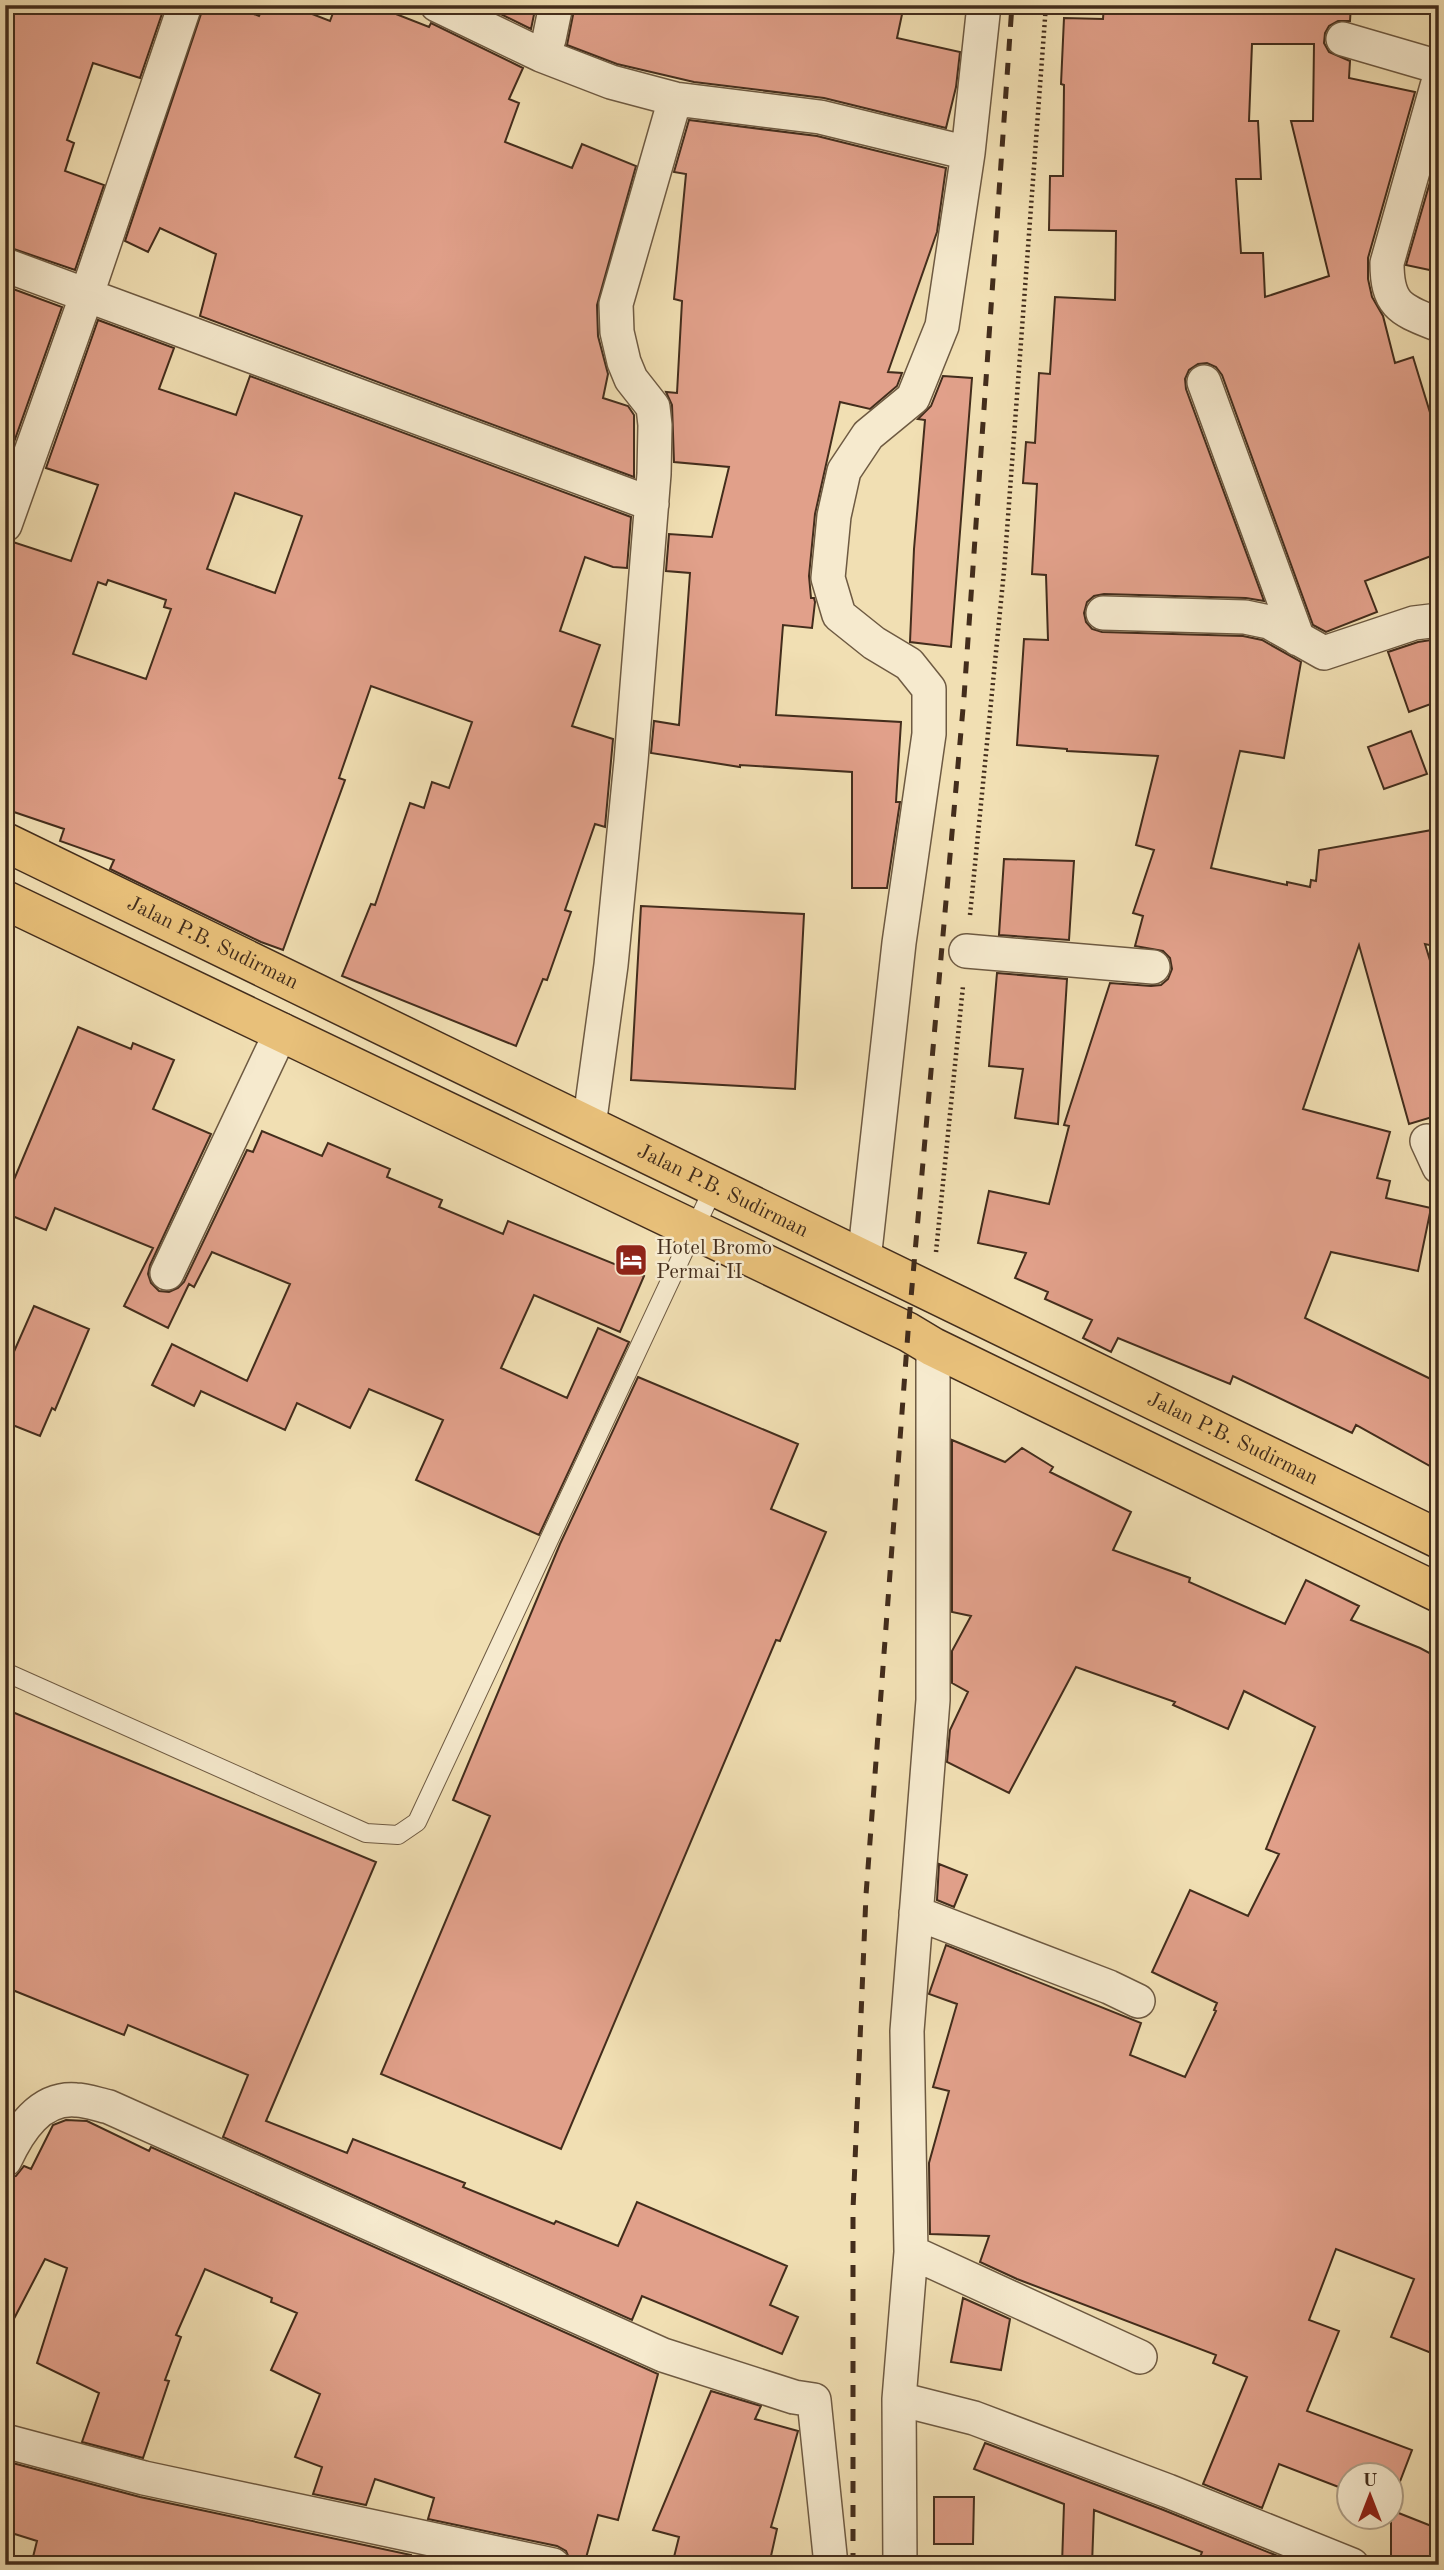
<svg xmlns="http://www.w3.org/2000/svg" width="1444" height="2570" font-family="'Old Standard TT',serif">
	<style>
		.building { fill: #e1a08a; stroke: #432d1c; stroke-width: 2; fill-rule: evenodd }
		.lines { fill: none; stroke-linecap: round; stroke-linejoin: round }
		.service-casing { stroke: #6e5a42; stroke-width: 20 }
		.minor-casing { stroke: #6e5a42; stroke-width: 36 }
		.primary-casing { stroke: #432d1c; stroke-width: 41 }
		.path { stroke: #432d1c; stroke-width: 4.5; stroke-dasharray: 2 3.5; stroke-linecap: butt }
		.service { stroke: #f6eace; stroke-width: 18 }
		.minor { stroke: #f6eace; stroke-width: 33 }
		.primary { stroke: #e8c07a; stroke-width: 38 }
		.rail { stroke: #432d1c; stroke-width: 5; stroke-dasharray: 12 12; stroke-linecap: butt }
		.labels { text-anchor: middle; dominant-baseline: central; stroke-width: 5; stroke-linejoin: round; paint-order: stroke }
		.street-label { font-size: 21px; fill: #432d1c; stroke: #f6eace }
		.poi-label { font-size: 21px; fill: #432d1c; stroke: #f6eace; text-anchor: start }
	</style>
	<rect width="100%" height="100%" fill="#f1dfb3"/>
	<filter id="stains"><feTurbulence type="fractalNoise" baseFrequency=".00286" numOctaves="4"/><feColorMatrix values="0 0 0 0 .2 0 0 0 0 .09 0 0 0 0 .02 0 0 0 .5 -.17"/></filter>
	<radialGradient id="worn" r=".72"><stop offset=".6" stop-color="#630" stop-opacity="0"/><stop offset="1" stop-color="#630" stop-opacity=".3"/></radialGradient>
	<path class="building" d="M 5,5 L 165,5 L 140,78 L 93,63 L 67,140 L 74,143 L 65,171 L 104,185 L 75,270 L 5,246 Z
		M 204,5 L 231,5 L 259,16 L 264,5 L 289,5 L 330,21 L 336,5 L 373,5 L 429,27 L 431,23 L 523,68 L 509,99 L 519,103 L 505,142 L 572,168 L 582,144 L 636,166 L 597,305 L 598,336 L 608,374 L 603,398 L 628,406 L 634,415 L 634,477 L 200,316 L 216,254 L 160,228 L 148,252 L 125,241 Z
		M 482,5 L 536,5 L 531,29 Z
		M 575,5 L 904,5 L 897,38 L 960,52 L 956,87 L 946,128 L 824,98 L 694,82 L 617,64 L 567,45 Z
		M 1104,5 L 1351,5 L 1350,21 L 1338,21 L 1329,26 L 1325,33 L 1324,43 L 1329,52 L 1350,61 L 1349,78 L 1415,92 L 1368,258 L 1368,279 L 1372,297 L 1383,316 L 1395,363 L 1413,357 L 1439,442 L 1439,553 L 1365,581 L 1377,612 L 1326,632 L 1313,625 L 1222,375 L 1216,367 L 1207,363 L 1198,364 L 1189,370 L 1185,379 L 1186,389 L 1264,601 L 1246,598 L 1104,594 L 1094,596 L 1087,602 L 1084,613 L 1086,622 L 1092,629 L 1102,632 L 1243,636 L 1262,640 L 1301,662 L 1284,758 L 1240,751 L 1211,868 L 1287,885 L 1287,882 L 1310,887 L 1311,880 L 1316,881 L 1319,850 L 1432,830 L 1439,860 L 1439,947 L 1425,944 L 1439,990 L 1439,1115 L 1409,1124 L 1359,945 L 1303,1109 L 1390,1132 L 1377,1178 L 1390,1181 L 1386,1198 L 1431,1208 L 1418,1271 L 1331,1252 L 1305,1318 L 1439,1383 L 1439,1471 L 1356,1425 L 1352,1433 L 1233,1376 L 1230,1384 L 1118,1338 L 1111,1352 L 1083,1338 L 1092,1320 L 1045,1299 L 1048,1292 L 1015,1278 L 1026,1253 L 978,1243 L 989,1191 L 1049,1204 L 1069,1126 L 1064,1125 L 1110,983 L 1151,986 L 1161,985 L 1168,979 L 1172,969 L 1170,958 L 1163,951 L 1135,946 L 1143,916 L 1133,913 L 1154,850 L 1136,845 L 1158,756 L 1067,751 L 1067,749 L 1017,745 L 1024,639 L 1048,640 L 1046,575 L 1032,574 L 1037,484 L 1023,483 L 1026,442 L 1035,443 L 1039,373 L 1050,374 L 1055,297 L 1115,300 L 1116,231 L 1049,230 L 1050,176 L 1063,176 L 1064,85 L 1061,84 L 1064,18 L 1103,19 ZM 1252,44 L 1314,44 L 1313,121 L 1291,121 L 1329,276 L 1265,297 L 1263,253 L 1241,253 L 1236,179 L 1261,179 L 1258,121 L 1249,121 Z
		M 689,120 L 817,136 L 946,168 L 937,232 L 888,372 L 902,373 L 897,386 L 870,409 L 840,402 L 815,514 L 809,576 L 811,598 L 814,598 L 815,602 L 812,628 L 783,625 L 776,715 L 901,722 L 896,802 L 900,802 L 887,888 L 852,888 L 852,772 L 740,765 L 740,767 L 651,753 L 654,721 L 679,725 L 690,573 L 666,571 L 669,534 L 712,537 L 729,467 L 674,462 L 672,405 L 666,392 L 677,393 L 682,301 L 674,299 L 686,174 L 674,172 Z
		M 1439,151 L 1439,272 L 1406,265 Z
		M 5,286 L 62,307 L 9,456 L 5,454 Z
		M 98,320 L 174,348 L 159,389 L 236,415 L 250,376 L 631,517 L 627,568 L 613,567 L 585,557 L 560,631 L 600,645 L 572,726 L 613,739 L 605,827 L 595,824 L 565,910 L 571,912 L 547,980 L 543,979 L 516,1046 L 342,976 L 371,904 L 375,905 L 410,803 L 424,808 L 432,782 L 449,788 L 472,722 L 371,686 L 339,778 L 345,780 L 283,950 L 261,942 L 110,869 L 114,860 L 60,841 L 64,829 L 5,809 L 5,544 L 13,542 L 71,561 L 98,485 L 46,468 ZM 235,493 L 302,516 L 275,593 L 207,569 ZM 108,580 L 166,600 L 164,607 L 171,609 L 146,679 L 73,654 L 98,582 L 106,585 Z
		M 943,376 L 972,378 L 951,647 L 910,642 L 914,549 L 925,420 L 918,419 L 931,406 Z
		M 1431,640 L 1439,663 L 1439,701 L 1409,712 L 1388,652 L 1418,642 Z
		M 1411,731 L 1427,774 L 1384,789 L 1368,747 Z
		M 1004,859 L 1074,861 L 1069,940 L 999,935 Z
		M 641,906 L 804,914 L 795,1089 L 631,1080 Z
		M 997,973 L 1067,979 L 1058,1124 L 1015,1118 L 1023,1069 L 989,1066 Z
		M 78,1027 L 131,1049 L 133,1043 L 174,1060 L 153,1109 L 211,1134 L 150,1265 L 148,1274 L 151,1283 L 159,1291 L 169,1292 L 178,1288 L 184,1282 L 247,1150 L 253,1152 L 262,1131 L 322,1156 L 328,1143 L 390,1169 L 387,1177 L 442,1200 L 439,1207 L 503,1234 L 508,1221 L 644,1276 L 620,1332 L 534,1295 L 501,1368 L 567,1398 L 598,1328 L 629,1342 L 539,1535 L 416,1480 L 443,1420 L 369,1389 L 350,1428 L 297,1403 L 285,1430 L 201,1391 L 194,1406 L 152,1385 L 172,1344 L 247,1381 L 290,1284 L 212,1252 L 194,1287 L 189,1284 L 168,1328 L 124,1306 L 153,1248 L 55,1208 L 46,1230 L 5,1213 L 5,1201 Z
		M 34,1306 L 89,1329 L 55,1410 L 52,1408 L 40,1436 L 5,1422 L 5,1372 Z
		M 638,1377 L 798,1444 L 771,1509 L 826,1532 L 780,1641 L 776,1640 L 561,2149 L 381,2074 L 490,1816 L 453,1800 L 560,1544 Z
		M 952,1440 L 1005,1462 L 1022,1448 L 1053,1467 L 1050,1472 L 1131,1512 L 1113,1550 L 1190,1578 L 1189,1582 L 1285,1624 L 1306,1580 L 1359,1606 L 1351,1620 L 1420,1648 L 1439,1658 L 1439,2356 L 1391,2337 L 1414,2279 L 1336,2249 L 1309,2320 L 1339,2331 L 1307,2411 L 1412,2450 L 1391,2505 L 1391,2475 L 1349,2475 L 1349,2491 L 1279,2464 L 1262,2508 L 1203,2484 L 1247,2377 L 1213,2363 L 1216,2355 L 1017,2279 L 980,2262 L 989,2236 L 930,2234 L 929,2163 L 949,2091 L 933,2087 L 957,2004 L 929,1994 L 946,1945 L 1141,2023 L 1130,2055 L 1185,2077 L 1216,2011 L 1214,2010 L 1217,2003 L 1152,1972 L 1190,1890 L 1248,1916 L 1279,1854 L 1266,1849 L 1315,1727 L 1244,1691 L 1228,1729 L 1173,1705 L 1175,1702 L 1076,1667 L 1009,1793 L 947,1762 L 950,1730 L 968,1692 L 952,1683 L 952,1651 L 971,1616 L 952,1612 Z
		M 5,1709 L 376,1862 L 266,2121 L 347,2153 L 353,2139 L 465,2183 L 463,2187 L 554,2224 L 556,2221 L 618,2246 L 637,2202 L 787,2266 L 770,2305 L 798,2317 L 782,2354 L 642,2296 L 632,2320 L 223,2137 L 248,2075 L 128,2025 L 124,2035 L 5,1987 Z
		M 939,1864 L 967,1875 L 954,1907 L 937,1900 Z
		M 66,2120 L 87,2121 L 149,2151 L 151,2147 L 658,2374 L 618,2520 L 598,2515 L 584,2565 L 572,2565 L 566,2551 L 557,2546 L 428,2519 L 434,2498 L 375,2479 L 366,2505 L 313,2494 L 322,2467 L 295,2457 L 320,2394 L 271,2370 L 297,2313 L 271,2302 L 272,2298 L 205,2269 L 176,2335 L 181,2337 L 165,2380 L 169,2381 L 143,2458 L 82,2442 L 99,2393 L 37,2363 L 67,2268 L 45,2259 L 5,2336 L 5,2187 L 9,2178 L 16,2176 L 24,2166 L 31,2169 L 53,2125 Z
		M 963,2298 L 1010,2319 L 1001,2370 L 951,2362 Z
		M 711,2391 L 761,2406 L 755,2419 L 798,2431 L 771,2527 L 777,2529 L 769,2565 L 672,2565 L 679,2537 L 653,2530 Z
		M 985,2443 L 1161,2509 L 1300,2565 L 1197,2565 L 1202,2552 L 1094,2510 L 1092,2565 L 1062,2565 L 1064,2504 L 974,2469 Z
		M 5,2461 L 140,2497 L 411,2555 L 410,2565 L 31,2565 L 37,2541 L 5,2531 Z
		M 934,2497 L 974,2497 L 973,2544 L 934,2544 Z
		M 1391,2510 L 1439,2529 L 1439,2565 L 1391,2565 Z"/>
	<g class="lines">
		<defs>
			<path id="service" d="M 5,1672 L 366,1833 L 398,1835 L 417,1822 L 714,1187"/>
			<path id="minor" d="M 437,5 L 541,55 L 611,82 L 675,99 L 820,117 L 968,153
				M 1343,39 L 1439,67
				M 541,55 L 549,39 L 556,5
				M 1439,79 L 1387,263 C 1387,307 1402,310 1439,325
				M 5,265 L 652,504
				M 1204,382 L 1298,639
				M 5,525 L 86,297 L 185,5
				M 1103,613 L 1245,617 L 1269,622 L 1324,653 L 1414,623 L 1439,620
				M 966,951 L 1153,967
				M 589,1126 L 611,965 L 631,761 L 654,474 L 655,425 L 653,407 L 631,379 L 624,362 L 617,332 L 616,304 L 675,99
				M 1427,1141 L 1439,1167
				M 864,1260 L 899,943 L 929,734 L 929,689 L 909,664 L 874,643 L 839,615 L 828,578 L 834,516 L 844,471 L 868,435 L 913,398 L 942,326 L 968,153 L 984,5
				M 167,1273 L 282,1030
				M 916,1913 L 1109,1987 L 1138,2001
				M 5,2160 C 19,2130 40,2097 76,2100 C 87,2100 99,2105 109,2107 L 663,2355 L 794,2397 L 814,2400 L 831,2565
				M 911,2252 L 1140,2357
				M 899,2399 L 974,2418 L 1168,2491 L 1352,2565
				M 5,2441 L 144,2478 L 553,2565
				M 900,2565 L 899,2399 L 911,2252 L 907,2031 L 933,1700 L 933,1347"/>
			<g id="primary">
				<path id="s1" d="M 5,842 L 1439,1539"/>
				<path d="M 5,900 L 908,1332 L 933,1347 L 1439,1593"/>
			</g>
		</defs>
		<use href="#service" class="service-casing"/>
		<use href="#minor" class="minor-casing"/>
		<use href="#primary" class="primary-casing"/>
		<path class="path" d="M 970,915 L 1004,571 L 1046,5
			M 936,1252 L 963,986"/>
		<use href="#service" class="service"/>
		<use href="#minor" class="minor"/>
		<use href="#primary" class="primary"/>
		<path class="rail" d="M 853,2565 L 853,2210 L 866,1895 L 908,1332 L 964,697 L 1012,5"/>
	</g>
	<defs>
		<symbol id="hotel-square" viewBox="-11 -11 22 22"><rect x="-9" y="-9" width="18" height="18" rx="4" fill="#8f2418" stroke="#f6eace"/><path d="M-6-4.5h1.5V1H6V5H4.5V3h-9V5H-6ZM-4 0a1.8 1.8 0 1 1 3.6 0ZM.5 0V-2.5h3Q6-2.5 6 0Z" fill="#fff"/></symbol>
	</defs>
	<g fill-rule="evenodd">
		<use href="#hotel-square" x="612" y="1241" width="38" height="38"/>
	</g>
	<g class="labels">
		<g class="street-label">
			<text stroke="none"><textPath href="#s1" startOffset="231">Jalan P.B. Sudirman</textPath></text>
			<text stroke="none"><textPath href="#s1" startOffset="798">Jalan P.B. Sudirman</textPath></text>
			<text stroke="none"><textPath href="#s1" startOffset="1365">Jalan P.B. Sudirman</textPath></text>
		</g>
		<g class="poi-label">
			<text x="656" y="1248">Hotel Bromo<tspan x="656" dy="24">Permai II</tspan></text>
		</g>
	</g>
	<rect width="1444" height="2570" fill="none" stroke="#f1dfb3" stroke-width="28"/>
	<rect x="7" y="7" width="1430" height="2556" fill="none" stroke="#432d1c" stroke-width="3.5"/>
	<rect x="14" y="14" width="1416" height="2542" fill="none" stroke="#432d1c" stroke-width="2"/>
	<g transform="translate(1370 2496)"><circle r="33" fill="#f6eace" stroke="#ae9e87" stroke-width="2"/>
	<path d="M0-5L12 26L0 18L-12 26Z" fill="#8f2418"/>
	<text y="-10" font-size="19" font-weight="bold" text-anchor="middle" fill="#432d1c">U</text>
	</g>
	<rect width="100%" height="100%" filter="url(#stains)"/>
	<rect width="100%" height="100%" fill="url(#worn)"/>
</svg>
